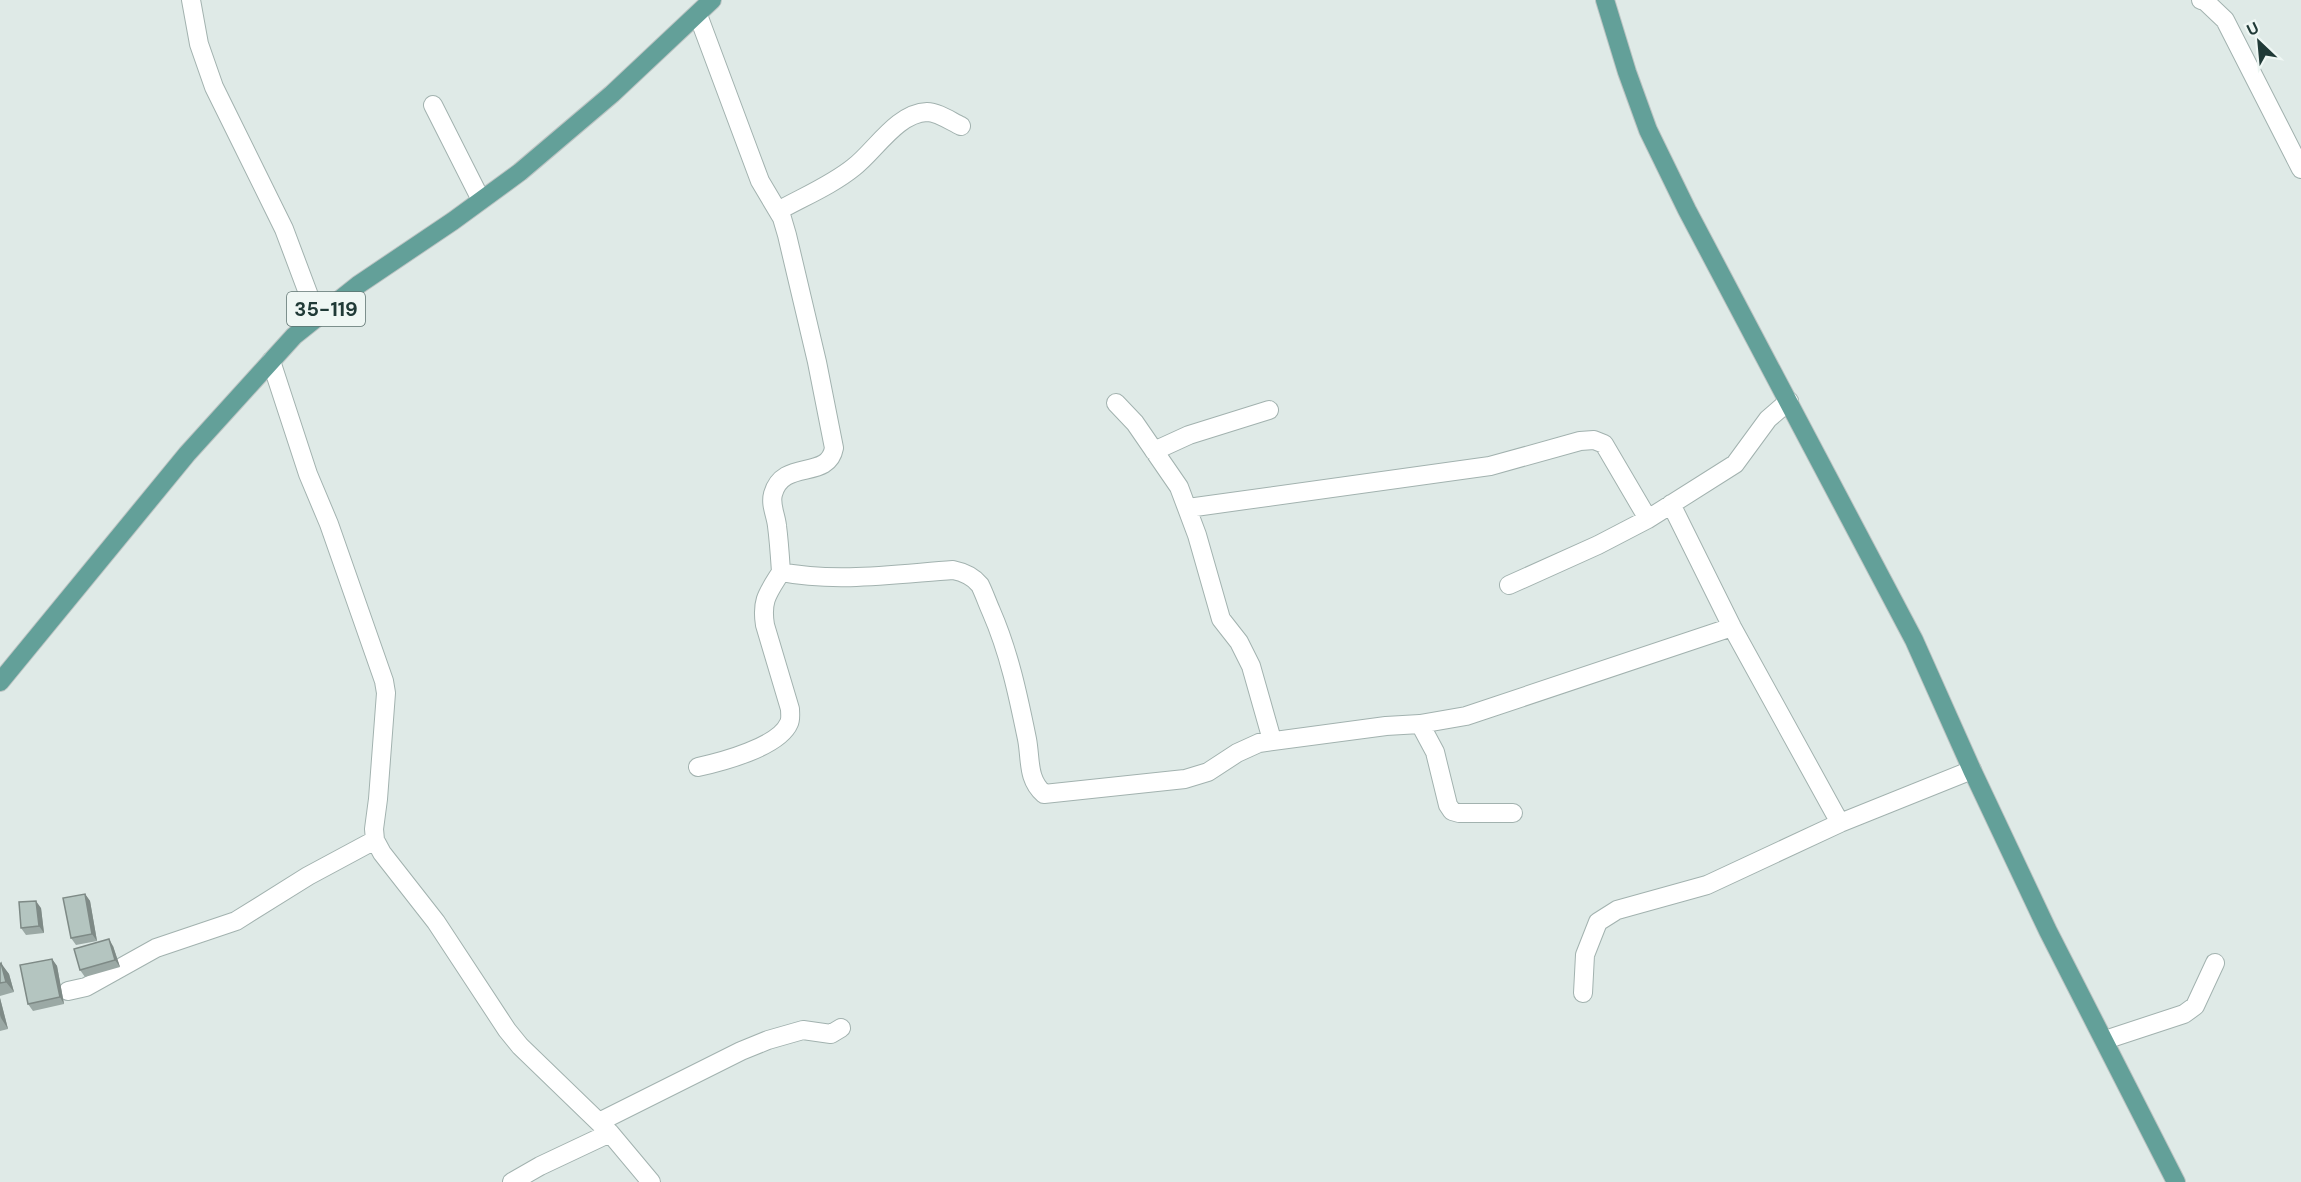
<svg xmlns="http://www.w3.org/2000/svg" width="2301" height="1182" font-family="'DM Sans',sans-serif">
	<style>
		.lines { fill: none; stroke-linecap: round; stroke-linejoin: round }
		.minor-casing { stroke: #a2b2af; stroke-width: 20 }
		.major-casing { stroke: #bcc4c3; stroke-width: 20 }
		.minor { stroke: #fff; stroke-width: 18 }
		.major { stroke: #63a099; stroke-width: 18 }
		.wall { fill: #9ba9a5 }
		.shaded-wall { fill: #7e8a86 }
		.building { fill: #b4c5c0; stroke: #7e8a86; stroke-width: 1.5 }
		.labels { text-anchor: middle; dominant-baseline: central; stroke-width: 4.5; stroke-linejoin: round; paint-order: stroke }
		.shield { fill: #eff7f4; stroke: #5e7370; stroke-width: 1.5 }
		.shield-label { font-size: 20px; font-weight: bold; fill: #203a37 }
	</style>
	<rect width="100%" height="100%" fill="#dfeae7"/>
	<g class="lines">
		<defs>
			<path id="minor" d="M 191,0 L 199,44 L 214,87 L 284,229 L 317,317
				M 2201,0 L 2205,1 L 2225,20 L 2301,169
				M 698,15 L 760,181 L 782,218 L 787,235 L 817,362 L 834,448 C 828,481 783,458 773,494 C 770,505 776,515 777,526 C 779,541 780,557 781,572 C 836,583 897,574 953,570 C 963,572 973,576 980,585 C 984,593 987,602 991,611 C 1009,652 1018,695 1027,739 C 1031,760 1027,779 1044,794 L 1185,779 L 1208,772 L 1237,753 L 1259,743 L 1386,726 L 1420,724 L 1466,716 L 1732,627
				M 433,105 L 481,200
				M 778,211 C 803,197 832,185 854,167 C 875,151 897,113 927,112 C 938,112 952,122 961,126
				M 271,361 L 308,474 L 329,524 L 384,681 L 386,693 L 378,799 L 374,829 L 375,840 L 382,853 L 436,922 L 507,1030 L 520,1046 L 610,1133 L 651,1182
				M 1116,403 L 1135,423 L 1179,487 L 1197,535 L 1221,619 L 1239,642 L 1251,666 L 1272,740
				M 1154,451 L 1189,435 L 1269,410
				M 1671,504 L 1732,627 L 1840,823
				M 1188,508 L 1490,466 L 1580,441 L 1594,440 L 1604,444 L 1648,519
				M 1509,585 L 1598,545 L 1648,519 L 1735,464 L 1768,419 L 1789,401
				M 1420,724 L 1435,752 L 1448,805 L 1452,811 L 1459,813 L 1513,813
				M 698,767 C 721,762 779,747 789,723 C 791,719 790,713 790,709 L 765,625 C 761,600 768,593 781,572
				M 68,991 L 86,987 L 156,948 L 236,921 L 308,876 L 375,840
				M 1583,993 L 1585,955 L 1598,922 L 1617,910 L 1707,885 L 1840,823 L 1972,770
				M 2105,1040 L 2184,1014 L 2195,1006 L 2215,963
				M 599,1122 L 741,1051 L 768,1040 L 803,1030 L 831,1034 L 841,1028
				M 512,1182 L 540,1166 L 610,1133"/>
			<path id="major" d="M 1605,0 L 1627,72 L 1648,130 L 1687,210 L 1914,640 L 1972,770 L 2048,931 L 2176,1182
				M 0,682 L 187,454 L 294,336 L 358,285 L 453,221 L 520,172 L 612,94 L 712,0"/>
		</defs>
		<use href="#minor" class="minor-casing"/>
		<use href="#major" class="major-casing"/>
		<use href="#minor" class="minor"/>
		<use href="#major" class="major"/>
	</g>
	<path class="wall" d="M 85,894 L 90,901 L 97,941 L 76,945 L 71,938 Z
		M 41,908 L 44,933 L 26,935 L 21,928 Z
		M 113,946 L 120,967 L 85,977 L 80,970 Z
		M 52,959 L 57,966 L 64,1004 L 33,1011 L 28,1004 Z
		M 0,964 L 9,974 L 14,992 L 0,996 Z
		M 0,998 L 8,1029 L 0,1031 Z"/>
	<path class="shaded-wall" d="M 85,894 L 90,901 L 97,941 L 92,934 Z
		M 36,901 L 41,908 L 44,933 L 39,926 Z
		M 109,939 L 113,946 L 120,967 L 115,960 Z
		M 52,959 L 57,966 L 64,1004 L 60,997 Z
		M 1,963 L 9,974 L 14,992 L 6,982 Z
		M 0,998 L 8,1029 L 1,1018 L 0,1015 Z"/>
	<path class="building" d="M 85,894 L 92,934 L 71,938 L 63,898 Z
		M 36,901 L 39,926 L 21,928 L 19,902 Z
		M 109,939 L 115,960 L 80,970 L 74,949 Z
		M 52,959 L 60,997 L 28,1004 L 20,965 Z
		M 1,963 L 6,982 L 0,983 L 0,964 Z"/>
	<g class="labels">
		<rect class="shield" x="287" y="292" width="78" height="34" rx="4.5"/>
		<g class="shield-label">
			<text x="326" y="309">35-119</text>
		</g>
	</g>
	<g transform="translate(2259 42) rotate(334)" stroke="#eff7f4" stroke-width="4.5" paint-order="stroke">
	<path d="M0-4.5L10 22L0 15L-10 22Z" fill="#203a37"/>
	<text y="-9" font-size="16" font-weight="bold" text-anchor="middle" fill="#203a37">U</text>
	</g>
</svg>
